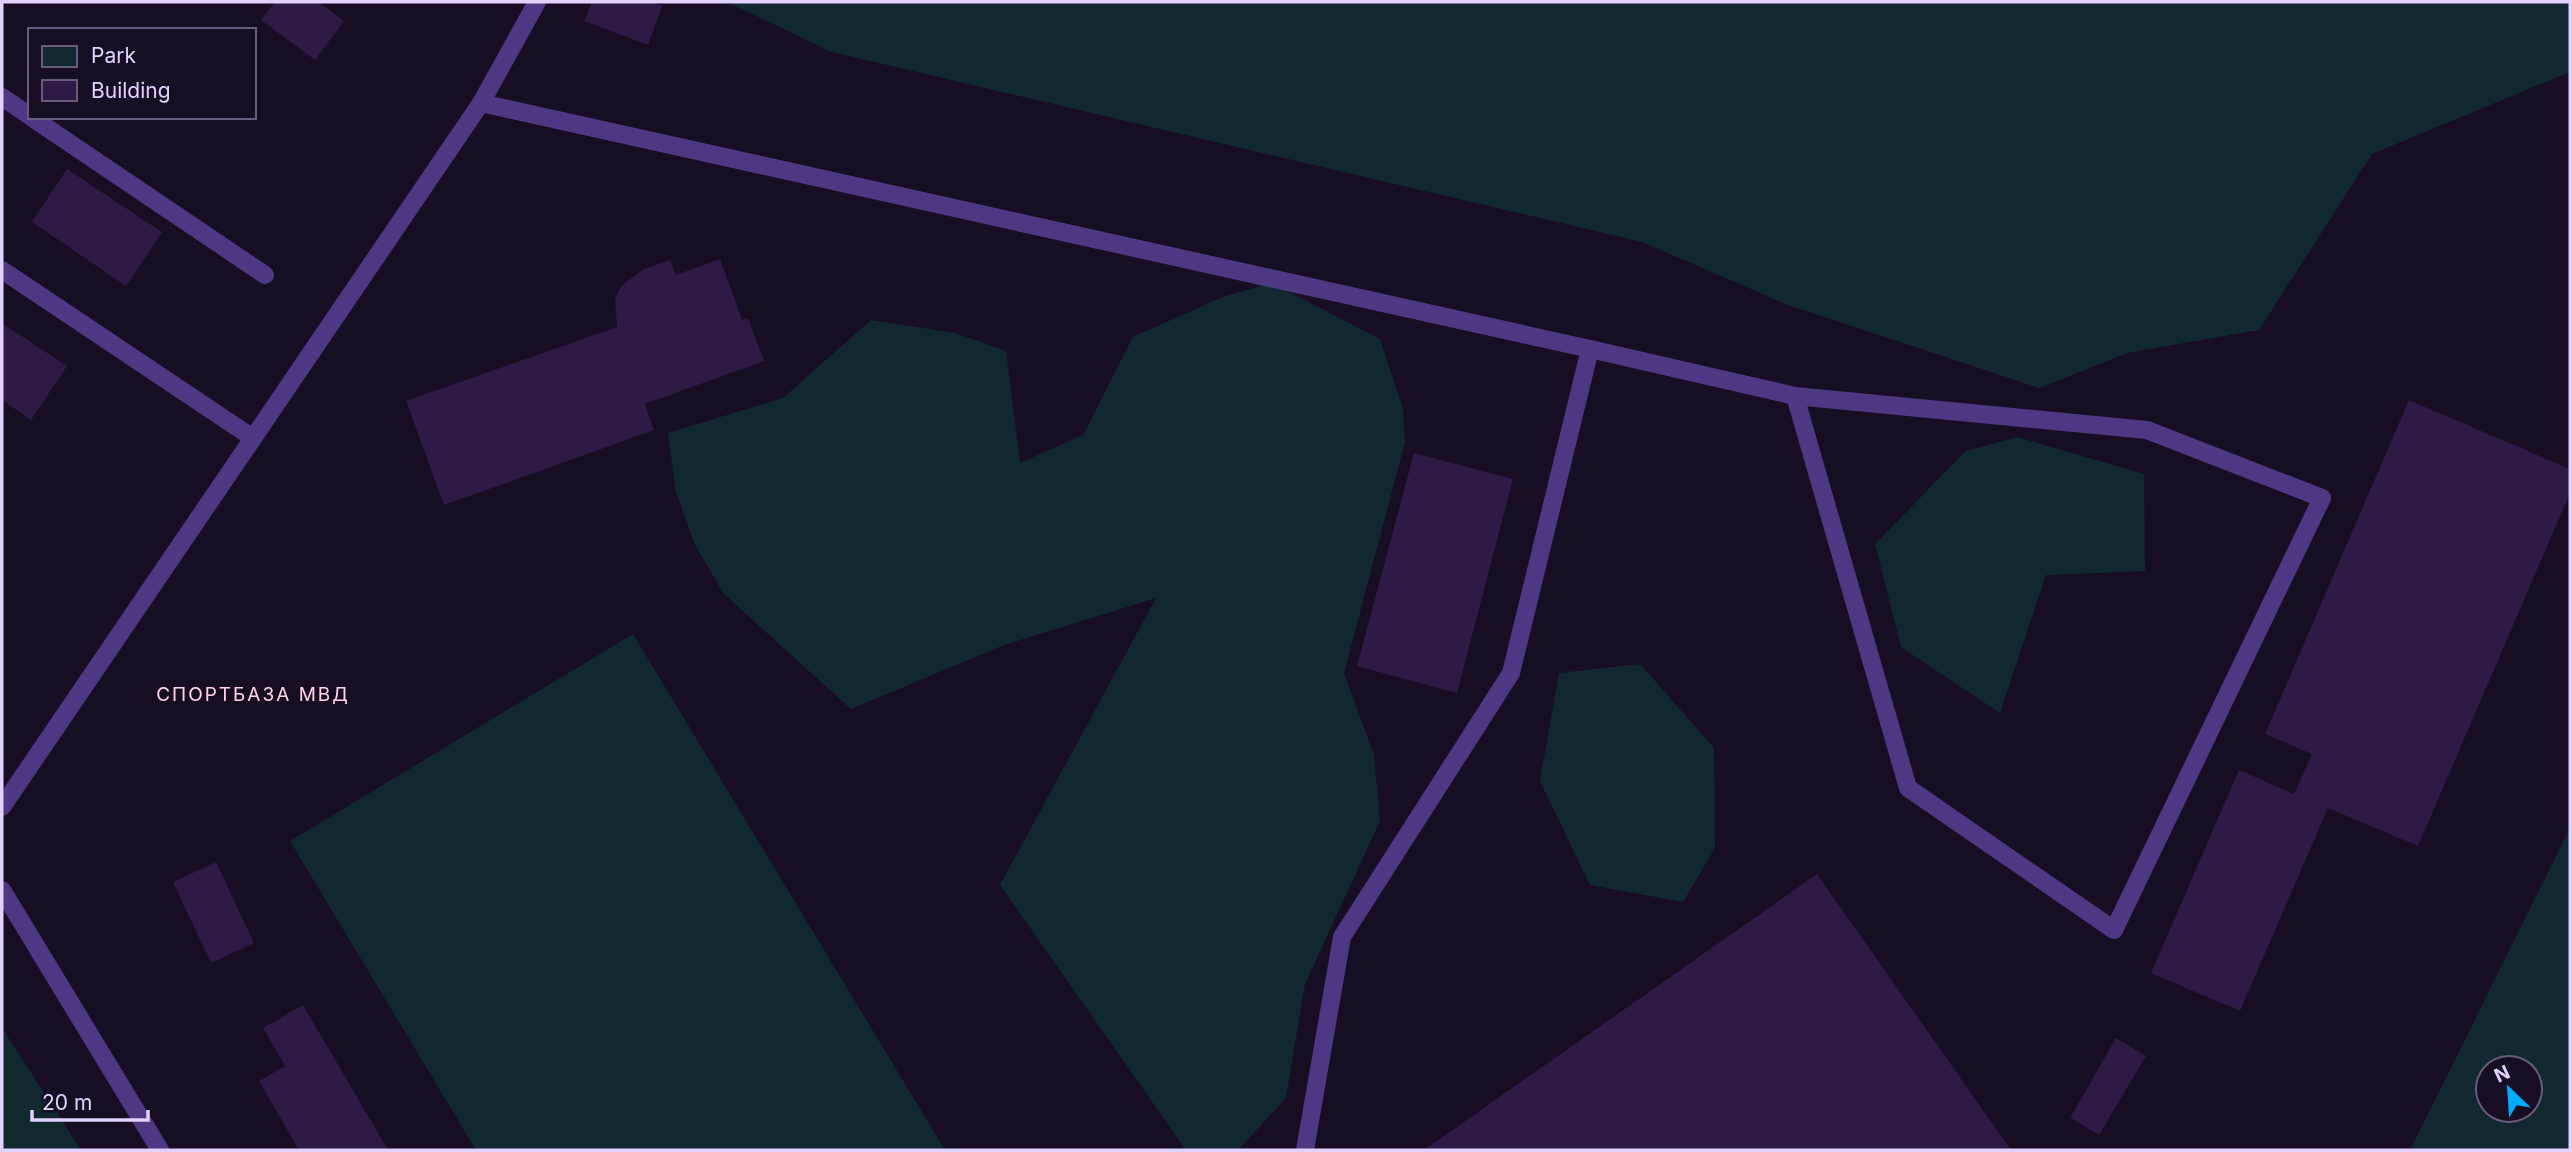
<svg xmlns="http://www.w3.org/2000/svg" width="2572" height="1152" font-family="Inter,sans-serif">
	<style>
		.green { fill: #11292e; fill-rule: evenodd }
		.building { fill: #2d1a45 }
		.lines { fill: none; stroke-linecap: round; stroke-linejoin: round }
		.lane { stroke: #4d3983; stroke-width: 18 }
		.labels { text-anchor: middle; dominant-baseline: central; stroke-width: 5; stroke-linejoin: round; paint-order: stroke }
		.neighbourhood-label { font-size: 19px; letter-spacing: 2px; fill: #ffd3e5; stroke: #170e24 }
	</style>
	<rect width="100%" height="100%" fill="#170e24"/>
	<path class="green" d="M 727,2 L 2570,2 L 2570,72 L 2372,154 L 2259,330 L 2127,353 L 2039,388 L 1788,305 L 1642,242 L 832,52 Z
		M 1272,283 L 1380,339 L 1403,409 L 1405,442 L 1344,673 L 1374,755 L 1380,821 L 1305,984 L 1286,1098 L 1238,1150 L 1186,1150 L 1000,885 L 1156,598 L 1004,645 L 851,709 L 724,594 L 695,545 L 676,492 L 668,433 L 783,398 L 871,320 L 955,333 L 1006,351 L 1020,463 L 1083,435 L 1133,337 L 1225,296 Z
		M 2017,437 L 2144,474 L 2145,571 L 2046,575 L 2000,713 L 1901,647 L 1875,544 L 1966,451 Z
		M 633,634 L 945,1150 L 476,1150 L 290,841 Z
		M 1640,664 L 1714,748 L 1715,848 L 1683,902 L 1590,885 L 1540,781 L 1559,673 Z
		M 2570,828 L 2570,1150 L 2410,1150 ZM 2530,1068 L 2530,1110 L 2488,1110 L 2488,1068 Z
		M 2,1028 L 81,1150 L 2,1150 Z"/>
	<path class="building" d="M 275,2 L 318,2 L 344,21 L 315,60 L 261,20 Z
		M 592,2 L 650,2 L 662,6 L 648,45 L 584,21 Z
		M 67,169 L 162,232 L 126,286 L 32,222 Z
		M 720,259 L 742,320 L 748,318 L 764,361 L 645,404 L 654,430 L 444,505 L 406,401 L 617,327 L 615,298 L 621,286 L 644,269 L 670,260 L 676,275 Z
		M 2,323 L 67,366 L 31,420 L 2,400 Z
		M 2409,400 L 2570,469 L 2570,493 L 2418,846 L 2328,808 L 2240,1011 L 2151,973 L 2239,770 L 2294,794 L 2312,754 L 2265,734 Z
		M 1414,453 L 1513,479 L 1457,693 L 1357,666 Z
		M 216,862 L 254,943 L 211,963 L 173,882 Z
		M 1817,874 L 2011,1150 L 1424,1150 Z
		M 303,1005 L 388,1150 L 299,1150 L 259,1081 L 285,1066 L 263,1028 Z
		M 2116,1038 L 2146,1056 L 2099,1135 L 2070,1118 Z"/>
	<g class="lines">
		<path class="lane" d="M 2,97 L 30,116
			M 481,103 L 1590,349 L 1511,673 L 1342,937 L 1305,1150
			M 31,117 L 265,275
			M 2,270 L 253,438
			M 1590,349 L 1795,396 L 2147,430 L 2322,498 L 2114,930 L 1908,788 L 1795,396
			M 2,807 L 481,103 L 537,2
			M 2,890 L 160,1150"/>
	</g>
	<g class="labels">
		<g class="neighbourhood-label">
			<text x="253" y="694">СПОРТБАЗА МВД</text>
		</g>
	</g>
	<rect width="2572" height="1152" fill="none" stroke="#e1d1ff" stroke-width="7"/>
	<rect x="28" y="28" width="228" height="91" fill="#170e24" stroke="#685c7c" stroke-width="2"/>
	<rect x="42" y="46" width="35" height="21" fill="#11292e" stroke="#685c7c" stroke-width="2"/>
	<text x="91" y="63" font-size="21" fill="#e1d1ff">Park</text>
	<rect x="42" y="80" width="35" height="21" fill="#2d1a45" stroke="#685c7c" stroke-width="2"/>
	<text x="91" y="98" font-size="21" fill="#e1d1ff">Building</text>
	<g transform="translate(2509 1089) rotate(335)"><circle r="33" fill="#170e24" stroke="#685c7c" stroke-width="2"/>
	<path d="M0-5L12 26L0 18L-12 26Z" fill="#00aafc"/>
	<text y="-10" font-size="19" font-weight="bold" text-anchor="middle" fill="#e1d1ff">N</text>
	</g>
	<path d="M32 1110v10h116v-10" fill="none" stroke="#e1d1ff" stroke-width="3.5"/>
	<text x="42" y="1110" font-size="21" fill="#e1d1ff" stroke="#170e24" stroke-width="5" paint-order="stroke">20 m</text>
</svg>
